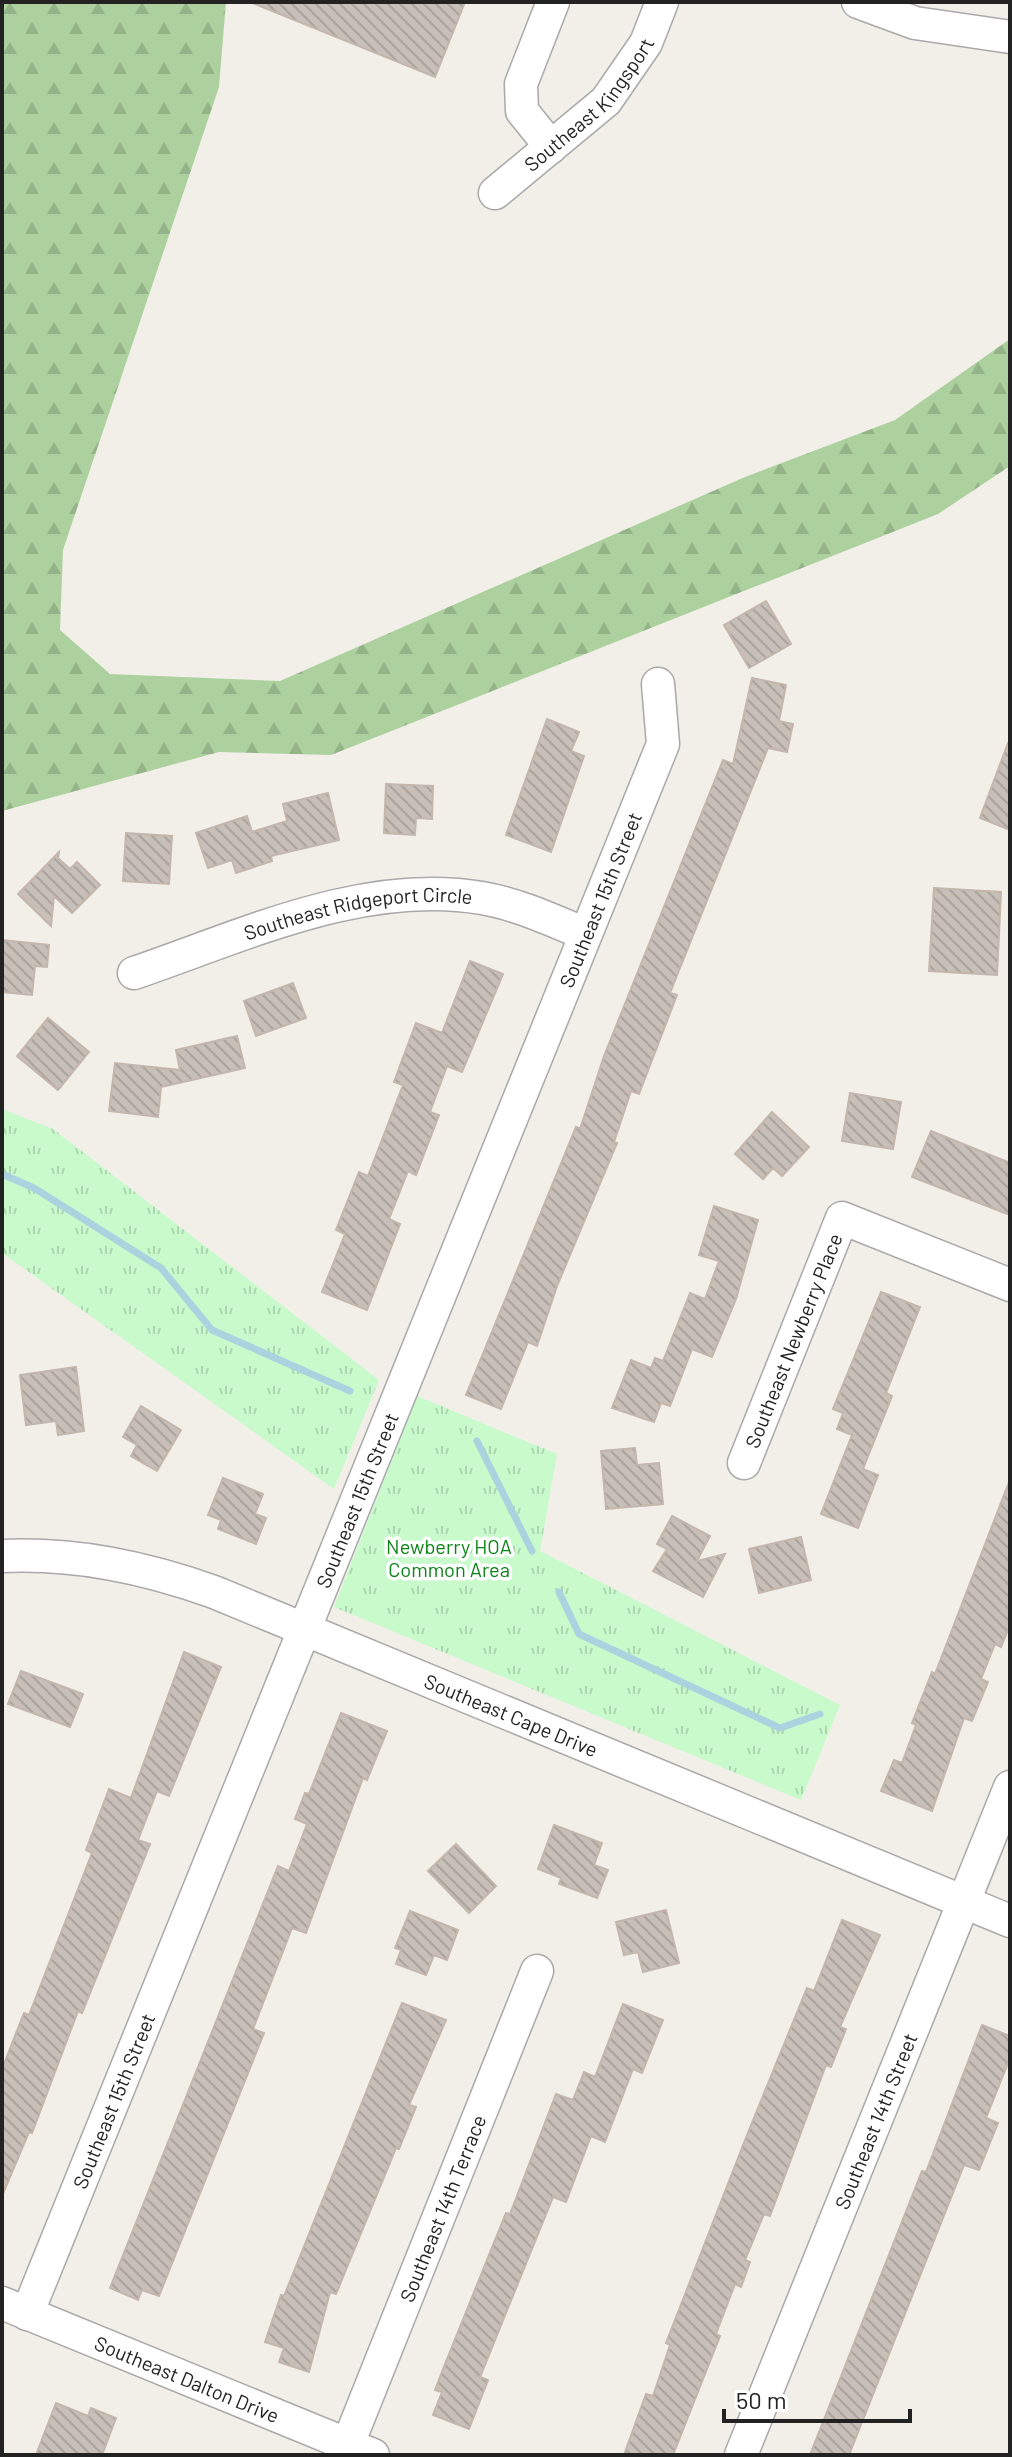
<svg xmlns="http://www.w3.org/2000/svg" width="1012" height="2457" font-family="Barlow,sans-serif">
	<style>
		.forest { fill: url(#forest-firs) }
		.park { fill: url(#park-tufts) }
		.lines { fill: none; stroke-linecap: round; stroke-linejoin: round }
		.stream { stroke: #aad3df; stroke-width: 7 }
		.building { fill: url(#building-back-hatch); stroke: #c4b6ab; stroke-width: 2 }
		.minor-casing { stroke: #a9a9a9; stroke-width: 35 }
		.minor { stroke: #fff; stroke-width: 32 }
		.labels { text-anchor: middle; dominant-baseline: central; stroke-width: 7; stroke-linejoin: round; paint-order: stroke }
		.street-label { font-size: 20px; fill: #222; stroke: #fff }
		.park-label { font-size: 20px; fill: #0c8416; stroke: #fff }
	</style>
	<defs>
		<pattern id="forest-firs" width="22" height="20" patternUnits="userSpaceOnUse" patternTransform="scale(2)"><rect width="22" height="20" fill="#add19e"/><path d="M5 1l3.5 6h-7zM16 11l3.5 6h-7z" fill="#95b388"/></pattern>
		<pattern id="park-tufts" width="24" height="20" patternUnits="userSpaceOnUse" patternTransform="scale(2)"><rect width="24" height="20" fill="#c8facc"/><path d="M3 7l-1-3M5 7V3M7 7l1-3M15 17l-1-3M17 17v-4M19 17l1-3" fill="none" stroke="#acd6af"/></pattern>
		<pattern id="building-back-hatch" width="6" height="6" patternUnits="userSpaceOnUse" patternTransform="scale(2)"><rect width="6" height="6" fill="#c7bfb8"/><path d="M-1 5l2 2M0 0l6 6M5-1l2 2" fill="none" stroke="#aba49e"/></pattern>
	</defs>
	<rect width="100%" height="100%" fill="#f2efe9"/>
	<path class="forest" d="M 2,2 L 226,2 L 219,87 L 63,550 L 60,630 L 110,674 L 280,681 L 745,477 L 895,420 L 1010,339 L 1010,466 L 938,514 L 331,755 L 219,752 L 2,811 Z"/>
	<path class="park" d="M 2,1109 L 53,1129 L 379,1380 L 334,1489 L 2,1253 Z
		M 417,1396 L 557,1454 L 540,1551 L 840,1705 L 801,1800 L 334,1607 Z"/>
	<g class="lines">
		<path class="stream" d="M 2,1174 L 34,1188 L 161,1268 L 212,1330 L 350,1391
			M 477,1441 L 532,1551
			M 559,1592 L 579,1634 L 780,1728 L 820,1714"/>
	</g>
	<path class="building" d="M 250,2 L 465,2 L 435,77 Z
		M 766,601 L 791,644 L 749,668 L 724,625 Z
		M 752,678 L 786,685 L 779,721 L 793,724 L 787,752 L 768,748 L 670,993 L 677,995 L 639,1094 L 631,1091 L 614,1142 L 617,1143 L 557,1286 L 537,1346 L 528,1342 L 501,1409 L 466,1395 L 576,1127 L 580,1129 L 604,1056 L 723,760 L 733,764 Z
		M 547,719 L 579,732 L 571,751 L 584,756 L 551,852 L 506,835 Z
		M 1008,743 L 1010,743 L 1010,830 L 980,818 Z
		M 386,784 L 433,786 L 432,819 L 416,818 L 415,835 L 384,833 Z
		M 328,793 L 339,840 L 271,856 L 272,861 L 236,873 L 232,860 L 208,868 L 196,833 L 247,816 L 252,832 L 287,821 L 283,804 Z
		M 126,833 L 172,836 L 169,884 L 123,881 Z
		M 59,852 L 58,858 L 70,869 L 77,862 L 100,885 L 72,913 L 54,896 L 51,926 L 18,894 Z
		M 934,888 L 1001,892 L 997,975 L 929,971 Z
		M 2,940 L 49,945 L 47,967 L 35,966 L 32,995 L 2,992 Z
		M 470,961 L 503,974 L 462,1072 L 447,1066 L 430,1112 L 439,1115 L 416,1175 L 408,1171 L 389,1219 L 400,1224 L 367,1310 L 322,1292 L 345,1234 L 336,1230 L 359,1172 L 368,1176 L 403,1085 L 394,1082 L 416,1023 L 442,1033 Z
		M 293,983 L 306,1018 L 256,1036 L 244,1001 Z
		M 48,1018 L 89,1052 L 58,1090 L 17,1056 Z
		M 237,1036 L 245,1068 L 161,1087 L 158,1117 L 109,1111 L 115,1063 L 180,1070 L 176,1050 Z
		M 850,1093 L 901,1102 L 893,1149 L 842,1141 Z
		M 772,1112 L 809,1147 L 782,1176 L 773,1168 L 763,1179 L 735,1154 Z
		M 931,1131 L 1010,1163 L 1010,1215 L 912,1177 Z
		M 714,1206 L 758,1220 L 736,1299 L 712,1357 L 692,1349 L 670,1406 L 661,1403 L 654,1422 L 612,1408 L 631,1360 L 651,1368 L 655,1358 L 663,1361 L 690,1293 L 705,1299 L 719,1261 L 699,1255 Z
		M 881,1292 L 920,1307 L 886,1393 L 892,1396 L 863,1469 L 878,1475 L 858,1528 L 821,1514 L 852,1435 L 837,1429 L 843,1413 L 833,1409 Z
		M 76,1367 L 84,1431 L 58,1435 L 56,1421 L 26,1425 L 20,1375 Z
		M 141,1406 L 181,1430 L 157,1471 L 131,1456 L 137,1445 L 123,1437 Z
		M 635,1448 L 637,1465 L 659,1463 L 663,1504 L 606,1509 L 601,1451 Z
		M 223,1478 L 263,1494 L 255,1514 L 266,1518 L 256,1544 L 218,1529 L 221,1520 L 208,1515 Z
		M 1009,1482 L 1010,1625 L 1001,1647 L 995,1644 L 981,1679 L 988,1682 L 972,1721 L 964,1718 L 932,1811 L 881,1791 L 894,1760 L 902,1763 L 916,1725 L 912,1723 L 932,1672 L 935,1674 Z
		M 672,1516 L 710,1536 L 697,1561 L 725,1554 L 703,1597 L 653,1571 L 667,1549 L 657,1544 Z
		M 801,1537 L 811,1580 L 759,1593 L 749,1549 Z
		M 184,1652 L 221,1667 L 169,1796 L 157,1791 L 138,1840 L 150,1844 L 82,2013 L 78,2011 L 32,2133 L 29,2132 L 2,2196 L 2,2069 L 24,2013 L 29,2015 L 92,1853 L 86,1850 L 109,1789 L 131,1798 Z
		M 21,1671 L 83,1694 L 70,1727 L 8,1704 Z
		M 341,1713 L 387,1731 L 367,1780 L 363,1778 L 306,1933 L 292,1928 L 253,2029 L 264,2033 L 159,2296 L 142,2290 L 138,2300 L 110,2288 L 278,1866 L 289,1871 L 307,1824 L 295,1819 L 305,1793 L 309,1794 Z
		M 554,1825 L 602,1843 L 594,1865 L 608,1870 L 597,1898 L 559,1884 L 561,1878 L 538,1869 Z
		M 456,1844 L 496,1886 L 469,1913 L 428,1871 Z
		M 666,1910 L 679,1963 L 643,1972 L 638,1952 L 624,1955 L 616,1922 Z
		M 410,1911 L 458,1930 L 447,1960 L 434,1955 L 426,1975 L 396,1964 L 401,1950 L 395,1948 Z
		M 842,1920 L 880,1935 L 840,2027 L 846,2029 L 831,2067 L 826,2065 L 770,2216 L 764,2214 L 745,2260 L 750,2262 L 741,2287 L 735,2284 L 716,2334 L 720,2336 L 673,2455 L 624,2455 L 646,2394 L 653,2396 L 670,2345 L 666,2343 L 747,2135 L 807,1988 L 814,1991 Z
		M 402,2003 L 446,2020 L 409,2105 L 416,2107 L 399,2149 L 396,2148 L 336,2294 L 330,2292 L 309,2372 L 279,2362 L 284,2348 L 265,2342 L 281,2295 L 284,2296 Z
		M 623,2004 L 663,2020 L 642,2073 L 633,2069 L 605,2142 L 591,2136 L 566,2202 L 553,2197 L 480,2377 L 488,2380 L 469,2429 L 433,2415 L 442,2392 L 435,2390 L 445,2364 L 506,2213 L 510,2214 L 556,2094 L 573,2100 L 584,2072 L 595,2077 Z
		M 982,2025 L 1010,2036 L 1010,2058 L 986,2118 L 998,2123 L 979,2170 L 964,2165 L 849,2455 L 810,2455 L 922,2171 L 926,2172 Z
		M 56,2403 L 88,2416 L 91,2408 L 116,2418 L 102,2455 L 36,2455 Z"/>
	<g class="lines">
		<defs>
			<g id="minor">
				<path d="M 858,2 L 915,23 L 1010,37"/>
				<path d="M 551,147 L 522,111 L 521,84 L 553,2"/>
				<path id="s1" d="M 495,193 L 606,101 L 646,43 L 662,2"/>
				<path id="s2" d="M 134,973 C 243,936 363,878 482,898 C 517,904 552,920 585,934"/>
				<path id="s3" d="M 744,1463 L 842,1218 L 1010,1285"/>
				<path id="s4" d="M 2,1556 C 76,1553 144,1567 214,1592 L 1010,1921"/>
				<path id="s5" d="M 2,2303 L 373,2455"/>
				<path id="s6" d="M 27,2314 L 663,744 L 658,684"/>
				<path id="s7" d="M 348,2444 L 537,1971"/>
				<path id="s8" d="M 741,2455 L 1010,1787"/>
			</g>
		</defs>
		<use href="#minor" class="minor-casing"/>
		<use href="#minor" class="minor"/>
	</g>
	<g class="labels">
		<g class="street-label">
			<text stroke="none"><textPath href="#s1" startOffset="130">Southeast Kingsport</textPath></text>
			<text stroke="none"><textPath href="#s6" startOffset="1526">Southeast 15th Street</textPath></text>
			<text stroke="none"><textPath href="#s2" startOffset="234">Southeast Ridgeport Circle</textPath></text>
			<text stroke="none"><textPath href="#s3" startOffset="132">Southeast Newberry Place</textPath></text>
			<text stroke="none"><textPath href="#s6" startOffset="878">Southeast 15th Street</textPath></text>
			<text stroke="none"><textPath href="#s4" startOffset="538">Southeast Cape Drive</textPath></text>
			<text stroke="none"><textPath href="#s6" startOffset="230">Southeast 15th Street</textPath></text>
			<text stroke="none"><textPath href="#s8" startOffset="360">Southeast 14th Street</textPath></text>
			<text stroke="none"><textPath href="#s7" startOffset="254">Southeast 14th Terrace</textPath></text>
			<text stroke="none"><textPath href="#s5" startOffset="200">Southeast Dalton Drive</textPath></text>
		</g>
		<g class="park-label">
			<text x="449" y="1546">Newberry HOA<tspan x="449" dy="23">Common Area</tspan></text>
		</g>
	</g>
	<rect width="1012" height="2457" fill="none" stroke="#222222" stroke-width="8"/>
	<path d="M724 2409v12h186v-12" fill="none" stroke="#222222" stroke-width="4"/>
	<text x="736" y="2409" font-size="24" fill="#222222" stroke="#ffffff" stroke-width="6" paint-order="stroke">50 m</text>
</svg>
